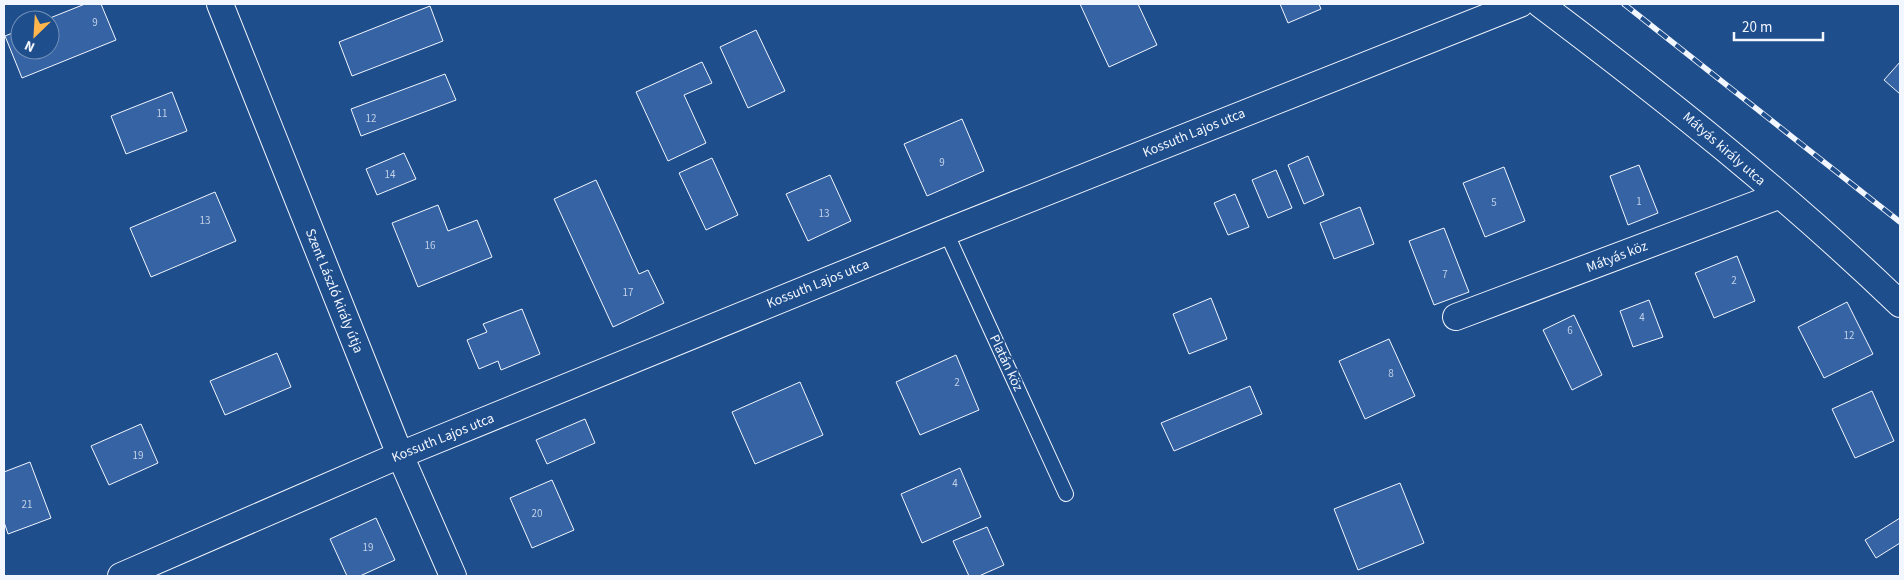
<svg xmlns="http://www.w3.org/2000/svg" width="1904" height="580" font-family="'Source Sans 3',sans-serif">
	<style>
		.building { fill: #3563a3; stroke: #f2f6ff }
		.lines { fill: none; stroke-linecap: round; stroke-linejoin: round }
		.service-casing { stroke: #f2f6ff; stroke-width: 16 }
		.minor-casing { stroke: #f2f6ff; stroke-width: 28 }
		.service { stroke: #1f4e8c; stroke-width: 14 }
		.minor { stroke: #1f4e8c; stroke-width: 26 }
		.rail-casing { stroke: #f2f6ff; stroke-width: 5.5 }
		.rail { stroke: #1f4e8c; stroke-width: 4; stroke-dasharray: 11; stroke-linecap: butt }
		.labels { text-anchor: middle; dominant-baseline: central; stroke-width: 4; stroke-linejoin: round; paint-order: stroke }
		.number-label { font-size: 11px; fill: #c3d1e8 }
		.street-label { font-size: 14px; fill: #f2f6ff; stroke: #1f4e8c }
	</style>
	<rect width="100%" height="100%" fill="#1f4e8c"/>
	<path class="building" d="M 85,4 L 101,4 L 116,40 L 22,78 L 5,36 L 20,30 L 20,50 L 50,50 L 50,20 L 45,20 Z
		M 1080,4 L 1138,4 L 1157,45 L 1109,67 Z
		M 1280,4 L 1319,4 L 1321,9 L 1288,23 Z
		M 430,6 L 443,41 L 352,76 L 339,42 Z
		M 756,30 L 785,91 L 748,108 L 720,47 Z
		M 702,62 L 712,83 L 684,95 L 706,143 L 668,161 L 636,92 Z
		M 1900,62 L 1900,94 L 1884,80 Z
		M 445,74 L 456,100 L 361,136 L 351,109 Z
		M 172,92 L 187,131 L 126,154 L 111,116 Z
		M 962,119 L 984,171 L 927,196 L 904,144 Z
		M 404,153 L 416,179 L 377,195 L 366,169 Z
		M 1308,156 L 1324,195 L 1304,204 L 1288,165 Z
		M 712,158 L 738,215 L 706,230 L 679,173 Z
		M 1639,165 L 1658,213 L 1628,225 L 1610,176 Z
		M 1504,167 L 1525,221 L 1485,237 L 1463,183 Z
		M 1276,170 L 1292,208 L 1268,218 L 1252,180 Z
		M 830,175 L 851,221 L 808,241 L 786,194 Z
		M 596,180 L 639,274 L 648,270 L 664,303 L 613,327 L 554,199 Z
		M 215,192 L 236,241 L 151,277 L 130,228 Z
		M 1235,194 L 1249,227 L 1228,235 L 1214,203 Z
		M 438,205 L 448,231 L 477,220 L 492,257 L 418,287 L 392,223 Z
		M 1360,207 L 1374,244 L 1334,259 L 1320,223 Z
		M 1444,228 L 1469,292 L 1434,305 L 1409,241 Z
		M 1737,256 L 1755,301 L 1714,318 L 1695,273 Z
		M 1211,298 L 1227,339 L 1189,354 L 1173,314 Z
		M 1649,300 L 1663,337 L 1633,347 L 1620,311 Z
		M 1847,302 L 1873,354 L 1824,378 L 1798,327 Z
		M 522,309 L 540,354 L 501,370 L 498,361 L 479,369 L 467,340 L 487,332 L 483,324 Z
		M 1574,315 L 1602,375 L 1572,390 L 1543,330 Z
		M 1389,339 L 1415,396 L 1365,419 L 1339,361 Z
		M 277,353 L 291,387 L 225,415 L 210,381 Z
		M 956,355 L 979,410 L 920,435 L 896,382 Z
		M 800,382 L 823,435 L 755,464 L 732,412 Z
		M 1250,386 L 1262,414 L 1174,451 L 1161,423 Z
		M 1872,391 L 1894,441 L 1855,458 L 1832,409 Z
		M 585,419 L 595,443 L 547,464 L 536,440 Z
		M 141,424 L 158,463 L 109,485 L 91,446 Z
		M 30,462 L 51,518 L 8,534 L 4,522 L 4,472 Z
		M 960,468 L 981,517 L 922,543 L 901,494 Z
		M 552,480 L 574,530 L 532,548 L 510,498 Z
		M 1400,483 L 1424,543 L 1358,570 L 1334,509 Z
		M 376,518 L 395,560 L 360,576 L 347,576 L 330,539 Z
		M 1900,518 L 1900,543 L 1876,558 L 1865,540 Z
		M 987,527 L 1004,565 L 979,576 L 969,576 L 953,541 Z"/>
	<g class="lines">
		<defs>
			<path id="service" d="M 946,232 L 1066,494"/>
			<path id="minor" d="M 220,4 L 400,455 L 453,576
				M 1540,4 C 1665,98 1788,196 1900,304
				M 1456,317 L 1778,196
				M 121,576 L 400,455 L 946,232 L 1520,4"/>
		</defs>
		<use href="#service" class="service-casing"/>
		<use href="#minor" class="minor-casing"/>
		<use href="#service" class="service"/>
		<use href="#minor" class="minor"/>
		<defs>
			<path id="rail" d="M 1624,4 L 1900,222"/>
		</defs>
		<use href="#rail" class="rail-casing"/>
		<use href="#rail" class="rail"/>
	</g>
	<g class="labels">
		<g class="number-label">
			<text x="95" y="22">9</text>
			<text x="162" y="113">11</text>
			<text x="371" y="118">12</text>
			<text x="942" y="162">9</text>
			<text x="390" y="174">14</text>
			<text x="1639" y="201">1</text>
			<text x="1494" y="202">5</text>
			<text x="824" y="213">13</text>
			<text x="205" y="220">13</text>
			<text x="430" y="245">16</text>
			<text x="1445" y="274">7</text>
			<text x="1734" y="280">2</text>
			<text x="628" y="292">17</text>
			<text x="1642" y="317">4</text>
			<text x="1570" y="330">6</text>
			<text x="1849" y="335">12</text>
			<text x="1391" y="373">8</text>
			<text x="957" y="382">2</text>
			<text x="138" y="455">19</text>
			<text x="955" y="483">4</text>
			<text x="27" y="504">21</text>
			<text x="537" y="513">20</text>
			<text x="368" y="547">19</text>
		</g>
		<g class="street-label">
			<text transform="translate(1194 133) rotate(-22)">Kossuth Lajos utca</text>
			<text transform="translate(1724 149) rotate(41)">Mátyás király utca</text>
			<text transform="translate(1617 257) rotate(-21)">Mátyás köz</text>
			<text transform="translate(818 284) rotate(-22)">Kossuth Lajos utca</text>
			<text transform="translate(334 291) rotate(68)">Szent László király útja</text>
			<text transform="translate(1006 363) rotate(65)">Platán köz</text>
			<text transform="translate(443 438) rotate(-22)">Kossuth Lajos utca</text>
		</g>
	</g>
	<rect width="1904" height="580" fill="none" stroke="#f2f6ff" stroke-width="10"/>
	<g transform="translate(35 35) rotate(205)"><circle r="24" fill="#1f4e8c" stroke="#7391ba"/>
	<path d="M0-4L9 19L0 12L-9 19Z" fill="#ffb74d"/>
	<text y="-8" font-size="14" font-weight="bold" text-anchor="middle" fill="#f2f6ff">N</text>
	</g>
	<path d="M1734 32v8h89v-8" fill="none" stroke="#f2f6ff" stroke-width="2.5"/>
	<text x="1742" y="32" font-size="15" fill="#f2f6ff" stroke="#1f4e8c" stroke-width="4" paint-order="stroke">20 m</text>
</svg>
